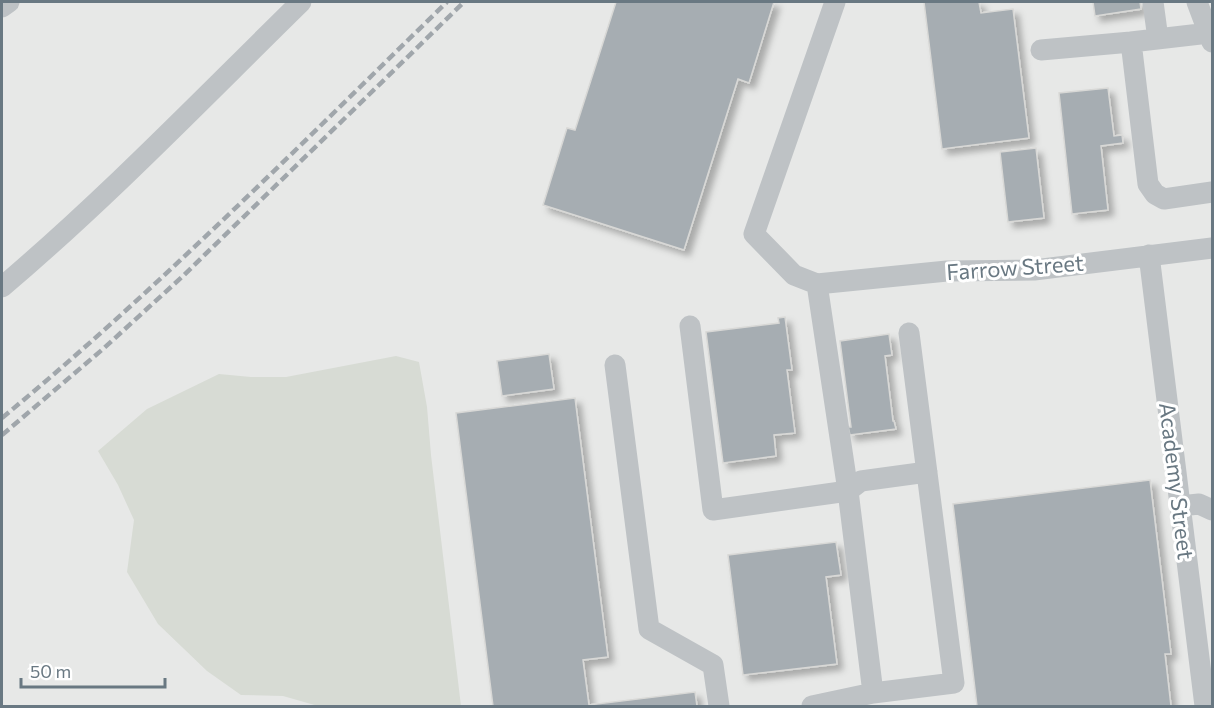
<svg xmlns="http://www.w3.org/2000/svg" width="1214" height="708" font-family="Commissioner,sans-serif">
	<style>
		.built { fill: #e7e8e7 }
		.green { fill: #d7dbd4 }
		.building { fill: #a6adb2; stroke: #d8d8d6; stroke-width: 1.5; filter: url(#shadow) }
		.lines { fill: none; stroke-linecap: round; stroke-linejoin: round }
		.minor { stroke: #bec2c5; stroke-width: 21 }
		.rail { stroke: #a0a6ab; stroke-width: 4.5; stroke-dasharray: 9 4.5; stroke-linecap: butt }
		.labels { text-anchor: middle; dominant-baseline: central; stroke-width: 6; stroke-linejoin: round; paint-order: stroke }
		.street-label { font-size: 22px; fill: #697882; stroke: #fff }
	</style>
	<defs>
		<filter id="shadow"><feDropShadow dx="5.5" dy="5.5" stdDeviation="3" flood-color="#0004"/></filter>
	</defs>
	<rect width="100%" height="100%" fill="#f7f7f4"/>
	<path class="built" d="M 2,2 L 1212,2 L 1212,706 L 2,706 Z"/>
	<path class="green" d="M 396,356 L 419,362 L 427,407 L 431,455 L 461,706 L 318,706 L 283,696 L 241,695 L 207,671 L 158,624 L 127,572 L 134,520 L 118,485 L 98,451 L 147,409 L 219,374 L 251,377 L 286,377 Z"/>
	<path class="building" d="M 616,2 L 774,2 L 749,83 L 738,79 L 684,250 L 543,205 L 567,128 L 575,130 Z
		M 924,2 L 979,2 L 981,13 L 1013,9 L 1029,138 L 942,149 Z
		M 1093,2 L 1140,2 L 1141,9 L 1095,16 Z
		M 1108,88 L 1114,136 L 1122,135 L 1123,143 L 1101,146 L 1108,210 L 1072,214 L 1059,93 Z
		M 1036,148 L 1044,218 L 1008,222 L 1000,152 Z
		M 785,317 L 792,370 L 787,370 L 795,433 L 774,435 L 776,456 L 723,463 L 706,332 L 779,323 L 778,318 Z
		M 889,334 L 892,355 L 885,356 L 893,421 L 894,421 L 896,429 L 850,435 L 848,427 L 851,427 L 840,341 Z
		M 549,354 L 554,389 L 502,396 L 497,361 Z
		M 575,398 L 608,657 L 583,660 L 589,705 L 695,692 L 697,706 L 493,706 L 456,413 Z
		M 1150,480 L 1171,654 L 1165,654 L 1171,706 L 977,706 L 953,504 Z
		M 836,542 L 841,575 L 826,577 L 837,664 L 743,675 L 728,555 Z"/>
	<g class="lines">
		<path class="minor" d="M 835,2 L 754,234 L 794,275 L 817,284 L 947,271 L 1034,270 L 1212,248
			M 1153,2 L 1158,39
			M 1197,2 L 1212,42
			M 2,7 L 9,2
			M 1209,33 L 1131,42 L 1148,184 L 1155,194 L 1164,199 L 1212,192
			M 1041,50 L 1131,42
			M 1149,255 L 1205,706
			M 817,284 L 848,491 L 873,693
			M 2,287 C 107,198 203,98 301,2
			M 690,326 L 713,510 L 848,491 L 861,481 L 927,472
			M 615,365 L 649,629 L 713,665 L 719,706
			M 1180,506 L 1199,504 L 1212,510
			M 812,706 L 873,693 L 954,683 L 909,333"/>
		<path class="rail" d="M 2,418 C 158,289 301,144 447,2
			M 2,435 L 103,349 L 183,276 L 464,2"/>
	</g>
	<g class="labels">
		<g class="street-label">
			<text transform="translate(1015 267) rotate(-4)">Farrow Street</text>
			<text transform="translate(1177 481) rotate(83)">Academy Street</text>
		</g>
	</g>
	<rect width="1214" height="708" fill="none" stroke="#697882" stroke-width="6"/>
	<path d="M21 678v9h144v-9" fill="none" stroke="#697882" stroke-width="3"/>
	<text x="30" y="678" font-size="18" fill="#697882" stroke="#ffffff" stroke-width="4.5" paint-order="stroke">50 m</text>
</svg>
